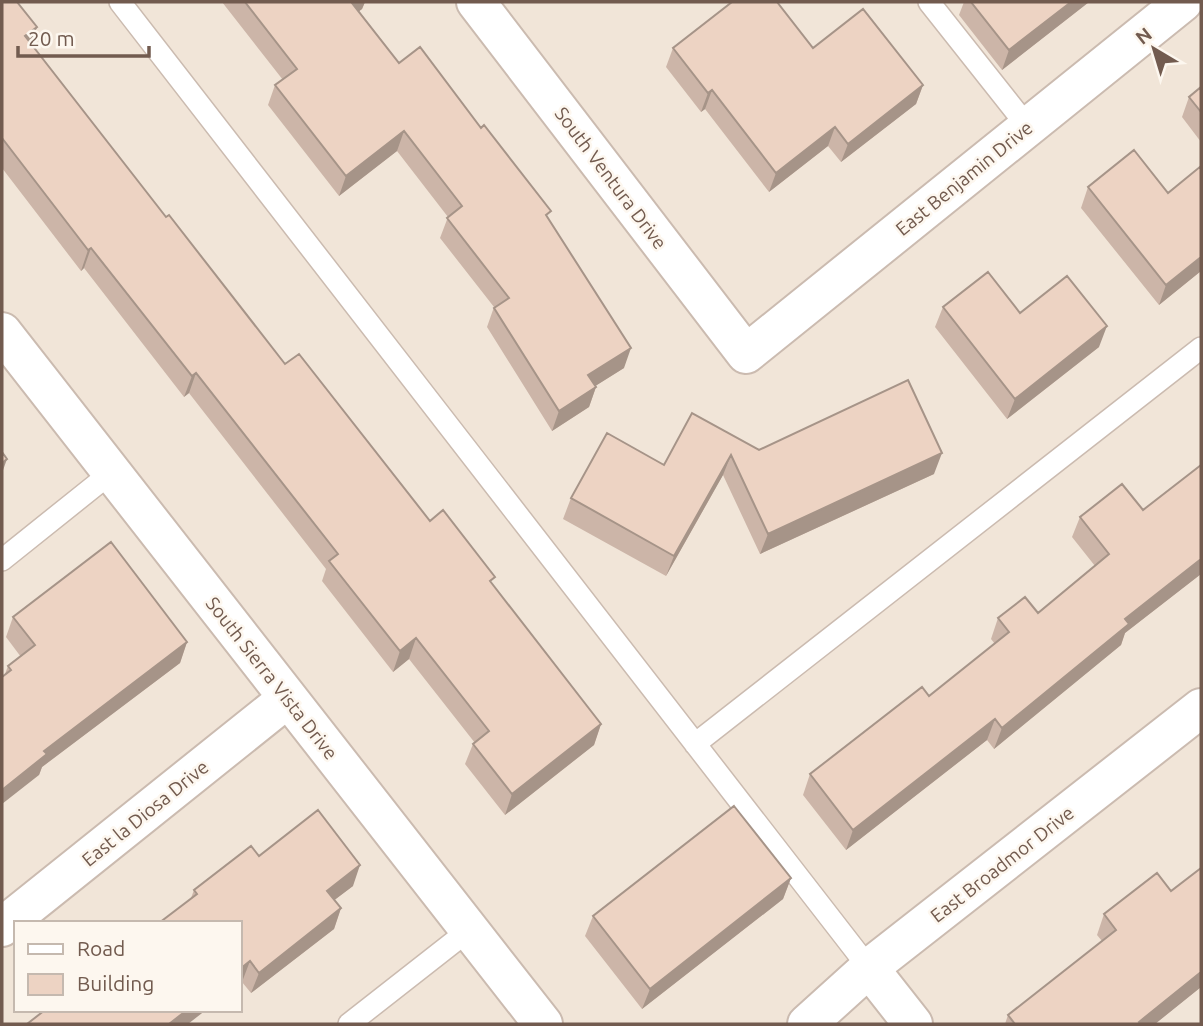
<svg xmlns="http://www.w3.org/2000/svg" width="1203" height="1026" font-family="Ubuntu,sans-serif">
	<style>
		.residential { fill: #f1e5d8; fill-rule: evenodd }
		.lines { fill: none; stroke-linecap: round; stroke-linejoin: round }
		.service-casing { stroke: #cbbbb0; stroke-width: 24 }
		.minor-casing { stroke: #cbbbb0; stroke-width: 42 }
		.service { stroke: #fff; stroke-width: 21 }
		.minor { stroke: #fff; stroke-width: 38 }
		.wall { fill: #ccb5a8 }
		.shaded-wall { fill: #a69488 }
		.building { fill: #edd3c3; stroke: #a69488; stroke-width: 2 }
		.labels { text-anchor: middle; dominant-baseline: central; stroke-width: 5; stroke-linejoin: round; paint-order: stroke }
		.street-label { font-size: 19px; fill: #725b4f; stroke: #fdf7ef }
	</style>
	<rect width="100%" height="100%" fill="#faf3e9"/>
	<path class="residential" d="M 2,2 L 1201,2 L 1201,1024 L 2,1024 ZM 16,923 L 240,923 L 240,1010 L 16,1010 Z"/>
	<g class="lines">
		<defs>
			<path id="service" d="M 120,2 L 869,968
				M 929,2 L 1028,127
				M 2,560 L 112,472
				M 695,744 L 1201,348
				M 349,1024 L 469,930"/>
			<path id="minor" d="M 476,2 L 746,354 L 1183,2
				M 2,332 L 543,1024
				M 2,927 L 288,698
				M 869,968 L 913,1024
				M 807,1024 L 869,968 L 1201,708"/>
		</defs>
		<use href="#service" class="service-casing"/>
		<use href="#minor" class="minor-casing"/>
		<use href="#service" class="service"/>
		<use href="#minor" class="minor"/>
	</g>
	<path class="wall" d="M 2,2 L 37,27 L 31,43 L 166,217 L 285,364 L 430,521 L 492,585 L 601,724 L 594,745 L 505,815 L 465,764 L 473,744 L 475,743 L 409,659 L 393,672 L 322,581 L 326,569 L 189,393 L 184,397 L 84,268 L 81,271 L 2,168 Z
		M 222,2 L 365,2 L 362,9 L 359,11 L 399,63 L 548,218 L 624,368 L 595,386 L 596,387 L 589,407 L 552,431 L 487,327 L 494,307 L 440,238 L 448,217 L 397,151 L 339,196 L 268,105 L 275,85 L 283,80 Z
		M 964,2 L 1089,2 L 1002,70 L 959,15 Z
		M 673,48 L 813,48 L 923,85 L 916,104 L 841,162 L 828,146 L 769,192 L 705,109 L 701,112 L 666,67 Z
		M 1201,87 L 1201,142 L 1182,117 L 1189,97 Z
		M 1201,166 L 1201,271 L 1159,305 L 1081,208 L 1088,187 L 1168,193 Z
		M 943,307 L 1020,313 L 1099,347 L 1007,419 L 935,327 Z
		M 759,450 L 934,474 L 760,554 L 723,475 L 666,576 L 563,519 L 571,498 L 664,465 Z
		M 1201,465 L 1201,574 L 1125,633 L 1121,645 L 994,749 L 987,740 L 846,850 L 803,795 L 810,774 L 929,696 L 995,644 L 991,639 L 998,618 L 1038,613 L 1095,566 L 1072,537 L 1080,517 L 1143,510 Z
		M 13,617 L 187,642 L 180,663 L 42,767 L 39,775 L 5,674 L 8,666 L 21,657 L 6,637 Z
		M 259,856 L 353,886 L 334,900 L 341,908 L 334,929 L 251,993 L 242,982 L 191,898 L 194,890 Z
		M 791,878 L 783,899 L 642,1009 L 585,936 L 593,916 Z
		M 1104,914 L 1201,987 L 1155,1024 L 1005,1024 L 1008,1015 L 1102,941 L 1097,935 Z"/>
	<path class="shaded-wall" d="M 353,2 L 365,2 L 362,9 L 345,22 Z
		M 1071,2 L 1089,2 L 1002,70 L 1009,50 Z
		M 37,27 L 30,47 L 25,36 Z
		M 923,85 L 916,104 L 841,162 L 848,144 Z
		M 712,90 L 705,109 L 701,112 L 708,93 Z
		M 835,127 L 828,146 L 769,192 L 776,173 Z
		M 404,131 L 397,151 L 339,196 L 346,176 Z
		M 91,248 L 84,268 L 81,271 L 88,250 Z
		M 1201,257 L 1201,271 L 1159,305 L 1166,285 Z
		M 1107,326 L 1099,347 L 1007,419 L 1015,399 Z
		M 631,348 L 624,368 L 581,395 L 588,375 Z
		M 196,373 L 189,393 L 184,397 L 192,376 Z
		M 596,387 L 589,407 L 552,431 L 559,411 Z
		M 942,453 L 934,474 L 760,554 L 768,534 Z
		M 731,455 L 723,475 L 666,576 L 674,556 Z
		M 7,459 L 2,473 L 2,463 Z
		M 1201,559 L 1201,574 L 1125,633 L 1121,645 L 994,749 L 1002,728 L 1125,619 Z
		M 416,638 L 409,659 L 393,672 L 400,651 Z
		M 187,642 L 180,663 L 42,767 L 39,775 L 2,804 L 2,790 L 44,751 Z
		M 995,719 L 987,740 L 846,850 L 853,830 Z
		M 601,724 L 594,745 L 505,815 L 512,794 Z
		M 360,865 L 353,886 L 320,911 L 327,891 Z
		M 791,878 L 783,899 L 642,1009 L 650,989 Z
		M 341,908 L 334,929 L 251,993 L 259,973 Z
		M 250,961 L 242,982 L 240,984 L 240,969 Z
		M 1201,972 L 1201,987 L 1155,1024 L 1139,1024 L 1139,1022 Z
		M 187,1010 L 206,1010 L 188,1024 L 169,1024 Z"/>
	<path class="building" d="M 2,2 L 17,2 L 37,27 L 25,36 L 166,217 L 169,215 L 285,364 L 299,354 L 430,521 L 443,510 L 495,577 L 490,581 L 601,724 L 512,794 L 473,744 L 489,731 L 416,638 L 400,651 L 329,561 L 338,554 L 196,373 L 192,376 L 91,248 L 88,250 L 2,138 Z
		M 245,2 L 353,2 L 352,3 L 399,63 L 420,47 L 481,128 L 484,125 L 551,211 L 546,215 L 631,348 L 588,375 L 596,387 L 559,411 L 494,308 L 509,298 L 447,218 L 462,206 L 404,131 L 346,176 L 275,85 L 297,69 Z
		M 732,2 L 777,2 L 813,48 L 863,9 L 923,85 L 848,144 L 835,127 L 776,173 L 712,90 L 708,93 L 673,48 Z
		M 971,2 L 1071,2 L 1009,50 Z
		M 1201,87 L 1201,112 L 1189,97 Z
		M 1134,150 L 1168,193 L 1201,166 L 1201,257 L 1166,285 L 1088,187 Z
		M 988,272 L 1020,313 L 1067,276 L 1107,326 L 1015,399 L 943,307 Z
		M 908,380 L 942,453 L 768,534 L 731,455 L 674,556 L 571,498 L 607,433 L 664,465 L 692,413 L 759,450 Z
		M 2,452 L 7,459 L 2,463 Z
		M 1201,465 L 1201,559 L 1125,619 L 1129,624 L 1002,728 L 995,719 L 853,830 L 810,774 L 922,687 L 929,696 L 1009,632 L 998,618 L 1025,597 L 1038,613 L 1109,554 L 1080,517 L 1122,484 L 1143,510 Z
		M 111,542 L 187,642 L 44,751 L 47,754 L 2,790 L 2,677 L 11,670 L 8,666 L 35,645 L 13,617 Z
		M 734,806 L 791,878 L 650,989 L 593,916 Z
		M 318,810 L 360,865 L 327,891 L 341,908 L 259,973 L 250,961 L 240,969 L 240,923 L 159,923 L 197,894 L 194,890 L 251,846 L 259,856 Z
		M 1201,868 L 1201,972 L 1139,1022 L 1141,1024 L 1015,1024 L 1008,1015 L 1116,930 L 1104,914 L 1157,873 L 1171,891 Z
		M 45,1010 L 187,1010 L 169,1024 L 27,1024 Z"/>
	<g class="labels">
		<g class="street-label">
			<text transform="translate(611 178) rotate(53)">South Ventura Drive</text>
			<text transform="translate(964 178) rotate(-39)">East Benjamin Drive</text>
			<text transform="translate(272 678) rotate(52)">South Sierra Vista Drive</text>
			<text transform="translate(145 813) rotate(-39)">East la Diosa Drive</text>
			<text transform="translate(1002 864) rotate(-38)">East Broadmor Drive</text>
		</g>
	</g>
	<rect width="1203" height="1026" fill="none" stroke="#725b4f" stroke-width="7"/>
	<rect x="14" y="921" width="228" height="91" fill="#fdf7ef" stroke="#c5b9af" stroke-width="2"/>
	<rect x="28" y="944" width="35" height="10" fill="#ffffff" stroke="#c5b9af" stroke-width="2"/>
	<text x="77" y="956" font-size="21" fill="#725b4f">Road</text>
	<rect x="28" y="974" width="35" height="21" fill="#edd3c3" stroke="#c5b9af" stroke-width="2"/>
	<text x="77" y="991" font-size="21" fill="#725b4f">Building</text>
	<g transform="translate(1154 49) rotate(322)" stroke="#fdf7ef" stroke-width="5" paint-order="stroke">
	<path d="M0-5L12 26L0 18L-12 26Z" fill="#725b4f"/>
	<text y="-10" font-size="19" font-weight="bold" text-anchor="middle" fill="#725b4f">N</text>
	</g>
	<path d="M18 46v10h131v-10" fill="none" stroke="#725b4f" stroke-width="3.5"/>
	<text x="28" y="46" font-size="21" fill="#725b4f" stroke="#fdf7ef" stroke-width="5" paint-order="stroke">20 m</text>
</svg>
